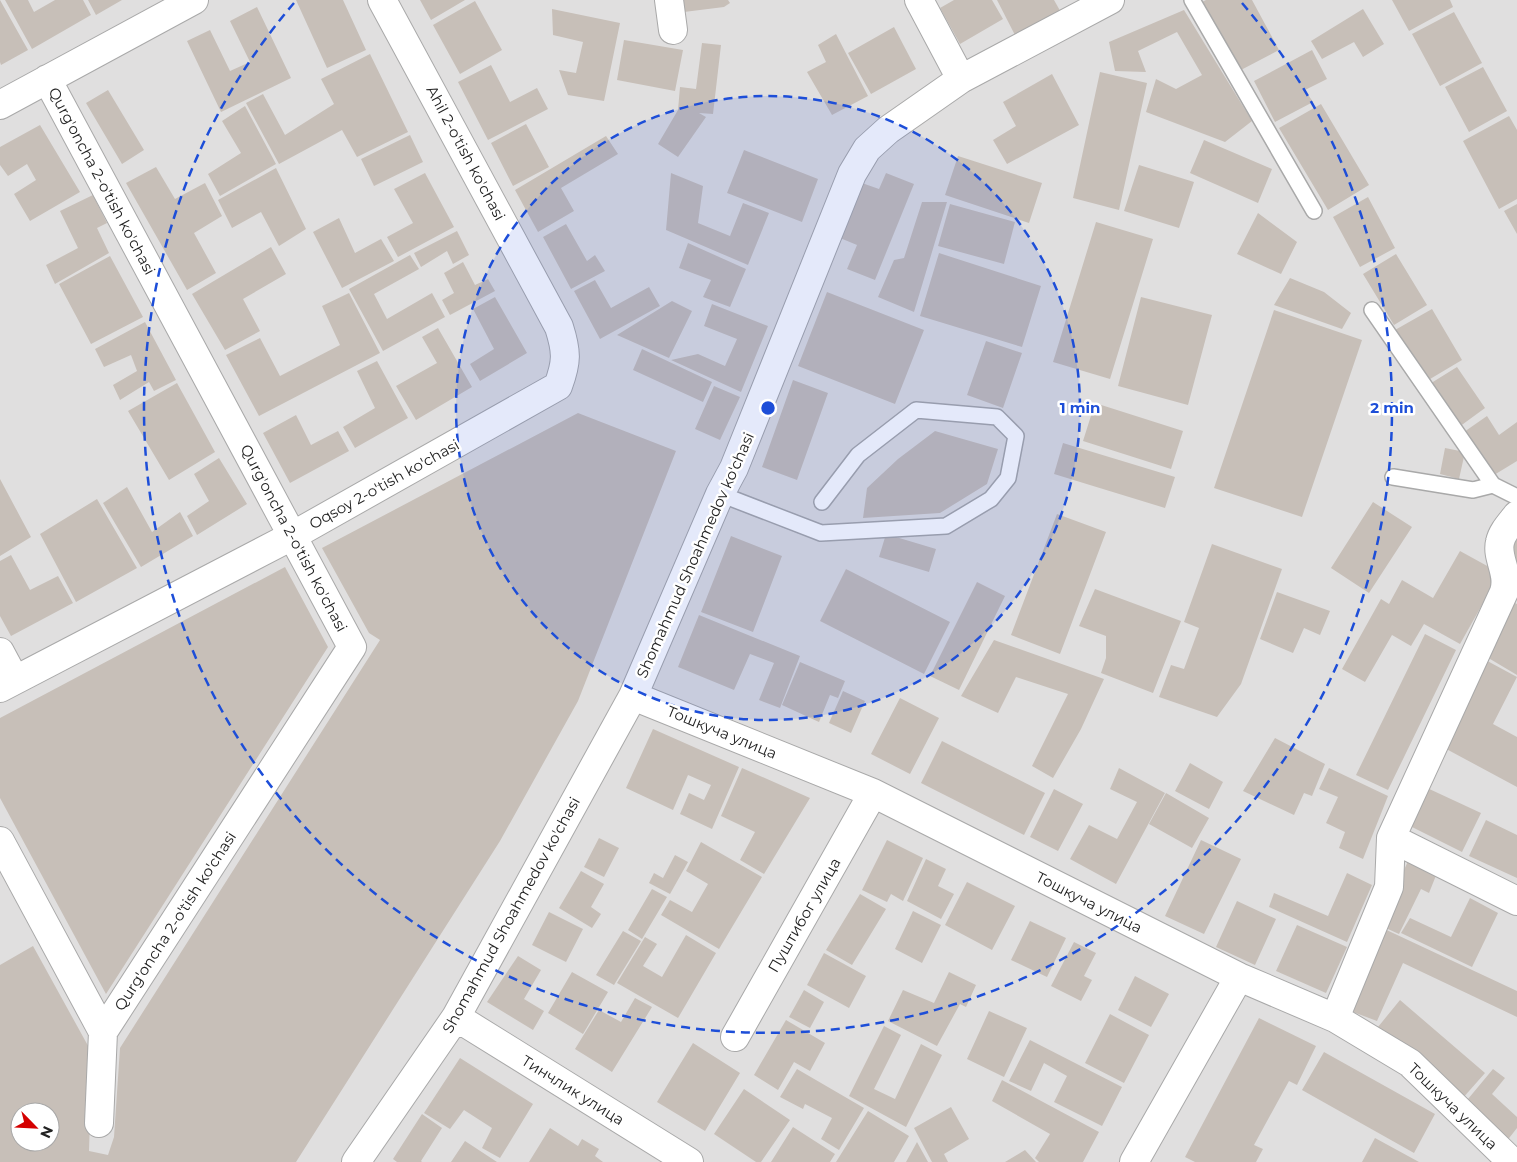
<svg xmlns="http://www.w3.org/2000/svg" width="1517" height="1162" font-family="Montserrat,sans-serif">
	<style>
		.residential { fill: #e0dfdf; fill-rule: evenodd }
		.building { fill: #c7bfb8; fill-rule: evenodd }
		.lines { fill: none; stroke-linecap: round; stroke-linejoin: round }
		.lane-casing { stroke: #a9a9a9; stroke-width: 18 }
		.street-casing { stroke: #a9a9a9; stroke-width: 30 }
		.lane { stroke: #fff; stroke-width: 15 }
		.street { stroke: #fff; stroke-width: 28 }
		.ring { fill: none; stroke: #1d4ed8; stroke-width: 2.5; stroke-dasharray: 9 6 }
		.labels { text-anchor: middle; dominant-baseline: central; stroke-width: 5; stroke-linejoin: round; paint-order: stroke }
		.street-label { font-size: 15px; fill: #222; stroke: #fff }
		.centre { fill: #1d4ed8; stroke: #fff; stroke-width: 2.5 }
		.ring-label { font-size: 15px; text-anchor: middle; font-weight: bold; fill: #1d4ed8; stroke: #fff; stroke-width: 5; stroke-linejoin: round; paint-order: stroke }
	</style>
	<rect width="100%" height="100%" fill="#f2efe9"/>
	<path class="residential" d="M 0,0 L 1517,0 L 1517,1162 L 0,1162 ZM 20,1112 L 50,1112 L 50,1142 L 20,1142 Z"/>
	<path class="building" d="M 0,0 L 28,50 L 1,65 L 0,62 Z
		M 5,0 L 28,0 L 34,12 L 55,0 L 83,0 L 91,15 L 32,49 Z
		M 88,0 L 122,0 L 96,15 Z
		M 296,0 L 343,0 L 366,50 L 327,68 Z
		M 420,0 L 465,0 L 431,20 Z
		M 675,0 L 728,0 L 730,3 L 724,7 L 676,13 Z
		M 954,0 L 992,0 L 1003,19 L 960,44 L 940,8 Z
		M 997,0 L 1054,0 L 1063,16 L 1017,39 Z
		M 1206,0 L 1252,0 L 1279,50 L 1239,71 L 1202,2 Z
		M 1392,0 L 1450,0 L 1453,7 L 1409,31 Z
		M 475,1 L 502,50 L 460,74 L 433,25 Z
		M 257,7 L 291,78 L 221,112 L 187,41 L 210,30 L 230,71 L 250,62 L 230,21 Z
		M 552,9 L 620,23 L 604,101 L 568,95 L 559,70 L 576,73 L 583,42 L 553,35 Z
		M 1363,9 L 1384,44 L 1363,57 L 1354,42 L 1322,59 L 1311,41 Z
		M 1184,10 L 1252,121 L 1225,142 L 1146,112 L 1156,79 L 1176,89 L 1202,75 L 1177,32 L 1138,51 L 1146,72 L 1115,71 L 1109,42 Z
		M 1454,12 L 1482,63 L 1440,86 L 1412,34 Z
		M 894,27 L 916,69 L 871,94 L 848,53 Z
		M 836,34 L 868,96 L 832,115 L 807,72 L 826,62 L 818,45 Z
		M 624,40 L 683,50 L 675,91 L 617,80 Z
		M 702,43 L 721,45 L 713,114 L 699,113 L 706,117 L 678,157 L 658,144 L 678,110 L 680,87 L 696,89 Z
		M 1312,50 L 1327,79 L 1305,90 L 1313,102 L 1275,122 L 1254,81 Z
		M 370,54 L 408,132 L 357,157 L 342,130 L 279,164 L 246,103 L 263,94 L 285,135 L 334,104 L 321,79 Z
		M 491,65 L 510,102 L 537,88 L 548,109 L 488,140 L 458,82 Z
		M 1483,67 L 1507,111 L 1469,132 L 1445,87 Z
		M 1100,72 L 1147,83 L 1119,210 L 1073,198 Z
		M 1052,74 L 1079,125 L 1007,164 L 993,140 L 1016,126 L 1003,102 Z
		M 108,90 L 144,150 L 122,164 L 86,103 Z
		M 1321,104 L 1369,185 L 1328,210 L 1279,128 Z
		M 245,106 L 276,164 L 220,196 L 208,174 L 241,153 L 222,121 Z
		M 1509,116 L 1517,130 L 1517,199 L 1499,209 L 1463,141 Z
		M 526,124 L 549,167 L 513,186 L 491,143 Z
		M 40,125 L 80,192 L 30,221 L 14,194 L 36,180 L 27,164 L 8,176 L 0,165 L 0,147 Z
		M 410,135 L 423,162 L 374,186 L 361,159 Z
		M 606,136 L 618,154 L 561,188 L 574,211 L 538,232 L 515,190 Z
		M 1204,140 L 1272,169 L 1258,203 L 1190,173 Z
		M 744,150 L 818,179 L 802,222 L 727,193 Z
		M 958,156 L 1042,183 L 1029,223 L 945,195 Z
		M 1139,165 L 1194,182 L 1179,228 L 1124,211 Z
		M 156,167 L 175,199 L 205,183 L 222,216 L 194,233 L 216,273 L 187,290 L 126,183 Z
		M 276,168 L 306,229 L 279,246 L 261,212 L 232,228 L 218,200 Z
		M 425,173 L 454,227 L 398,257 L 387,237 L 413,223 L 394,189 Z
		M 671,173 L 703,186 L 698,223 L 730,236 L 743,203 L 769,213 L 748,265 L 666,230 Z
		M 886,173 L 914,184 L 875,280 L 847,269 L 857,245 L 840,238 L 862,183 L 879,189 Z
		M 93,195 L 107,223 L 97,228 L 109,253 L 55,284 L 46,265 L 78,248 L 60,211 Z
		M 1368,197 L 1395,248 L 1360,267 L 1333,217 Z
		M 922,202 L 947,202 L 914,312 L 878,297 L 894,260 L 904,258 Z
		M 950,204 L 1015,222 L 1004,264 L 938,246 Z
		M 1517,204 L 1517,234 L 1504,211 Z
		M 1258,213 L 1297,242 L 1281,274 L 1237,254 Z
		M 339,218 L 355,253 L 381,239 L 394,261 L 342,288 L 313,232 Z
		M 1096,222 L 1153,239 L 1110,379 L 1053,362 Z
		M 566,224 L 587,261 L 595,255 L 605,271 L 571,289 L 543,237 Z
		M 457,231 L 469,255 L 453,264 L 447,251 L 421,267 L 414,253 Z
		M 688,243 L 746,269 L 730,307 L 703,297 L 711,280 L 679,268 Z
		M 271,247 L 286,274 L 243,299 L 260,331 L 225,350 L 192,294 Z
		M 939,253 L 1041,286 L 1022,347 L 920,316 Z
		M 1396,254 L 1427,305 L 1394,325 L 1363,274 Z
		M 410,255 L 419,269 L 374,294 L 387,319 L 432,293 L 445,317 L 383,351 L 349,289 Z
		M 110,256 L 143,317 L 91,344 L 59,284 Z
		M 463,262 L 475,285 L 488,279 L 495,291 L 450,315 L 442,300 L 454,293 L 444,273 Z
		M 1290,278 L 1324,292 L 1351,313 L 1342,329 L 1274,305 Z
		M 595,280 L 611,308 L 649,287 L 660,306 L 600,339 L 574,291 Z
		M 827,292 L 924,330 L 895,404 L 798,366 Z
		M 349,293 L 380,353 L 259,416 L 226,355 L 260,338 L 280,376 L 340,345 L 322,306 Z
		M 495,297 L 527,353 L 480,381 L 470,364 L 494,349 L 473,309 Z
		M 1141,297 L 1212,315 L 1188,405 L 1118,386 Z
		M 672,301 L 692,311 L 669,358 L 617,335 Z
		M 712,304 L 768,326 L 741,392 L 671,360 L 698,354 L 725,366 L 737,339 L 704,326 Z
		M 1432,309 L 1462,360 L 1425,382 L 1395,330 Z
		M 1274,310 L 1362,340 L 1302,517 L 1214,488 Z
		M 145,322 L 176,380 L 154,391 L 149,382 L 120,400 L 113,385 L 137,371 L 131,355 L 104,367 L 95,349 Z
		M 438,328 L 472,387 L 416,420 L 396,386 L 437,363 L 422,337 Z
		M 986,341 L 1022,353 L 1003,408 L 967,395 Z
		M 642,349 L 712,382 L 703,402 L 633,370 Z
		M 377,361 L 408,418 L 355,448 L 343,427 L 375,408 L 357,371 Z
		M 1457,367 L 1485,408 L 1459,427 L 1428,385 Z
		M 793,380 L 828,393 L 797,480 L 762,467 Z
		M 177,383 L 215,452 L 169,480 L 128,411 Z
		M 714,386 L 740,397 L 720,440 L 695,429 Z
		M 1095,403 L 1183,431 L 1171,469 L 1083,441 Z
		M 578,413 L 676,451 L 578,701 L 500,841 L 296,1162 L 0,1162 L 0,965 L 33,946 L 92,1053 L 89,1151 L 108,1155 L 114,1137 L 120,1048 L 380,640 L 369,633 L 322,548 ZM 20,1112 L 50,1112 L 50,1142 L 20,1142 Z
		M 296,415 L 311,445 L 338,431 L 349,451 L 290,483 L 263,433 Z
		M 1487,416 L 1499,435 L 1517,422 L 1517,461 L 1494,475 L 1464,432 Z
		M 935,431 L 998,449 L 987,484 L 940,513 L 863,518 L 867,488 L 898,459 Z
		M 1063,443 L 1175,477 L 1165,508 L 1054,474 Z
		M 1445,448 L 1465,452 L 1459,479 L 1440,474 Z
		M 219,458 L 247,504 L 197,535 L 187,516 L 209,501 L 194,474 Z
		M 0,479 L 31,537 L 0,556 Z
		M 127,487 L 152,532 L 180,512 L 193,536 L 141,567 L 103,503 Z
		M 97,499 L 137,568 L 76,602 L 40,534 Z
		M 1373,502 L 1412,527 L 1369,593 L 1331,568 Z
		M 1057,514 L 1106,532 L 1060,654 L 1011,635 Z
		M 886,534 L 936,549 L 929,572 L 879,557 Z
		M 731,536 L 782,556 L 753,632 L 701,612 Z
		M 1517,540 L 1517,569 L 1504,547 Z
		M 1212,544 L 1282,569 L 1241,684 L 1217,717 L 1159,697 L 1171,665 L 1184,669 L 1199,628 L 1184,622 Z
		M 1460,551 L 1500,573 L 1460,644 L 1424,624 L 1411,646 L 1392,635 L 1365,682 L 1342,669 L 1381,599 L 1389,604 L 1402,580 L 1433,598 Z
		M 11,555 L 30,590 L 58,576 L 73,603 L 11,636 L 0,616 L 0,561 Z
		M 285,567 L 328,647 L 106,994 L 0,798 L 0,718 Z
		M 846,569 L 950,622 L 924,674 L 820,621 Z
		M 977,582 L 1005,596 L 959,690 L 930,676 Z
		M 1095,589 L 1181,621 L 1153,693 L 1101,673 L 1106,658 L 1106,636 L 1079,626 Z
		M 1277,592 L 1330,611 L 1320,635 L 1304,628 L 1293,653 L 1260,639 Z
		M 1508,600 L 1517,604 L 1517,675 L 1480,653 Z
		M 699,615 L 800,656 L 780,708 L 759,700 L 774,663 L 750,654 L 734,690 L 678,667 Z
		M 1425,634 L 1456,650 L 1388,790 L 1356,775 Z
		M 994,640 L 1104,679 L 1081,729 L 1053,778 L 1032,766 L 1068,694 L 1016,677 L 998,713 L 961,696 Z
		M 1480,657 L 1517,677 L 1493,724 L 1517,737 L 1517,787 L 1437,744 Z
		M 800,662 L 845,681 L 838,698 L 830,695 L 819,722 L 782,705 Z
		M 843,691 L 865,701 L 851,733 L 829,723 Z
		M 900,698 L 939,718 L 910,774 L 871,754 Z
		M 653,729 L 739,767 L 712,829 L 680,814 L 689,793 L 704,800 L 711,785 L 688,775 L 673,810 L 626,788 Z
		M 1275,738 L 1325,764 L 1312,796 L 1304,793 L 1294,815 L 1243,791 Z
		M 942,741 L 1045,793 L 1024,835 L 921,783 Z
		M 1190,763 L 1223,782 L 1209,809 L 1175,791 Z
		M 742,768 L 810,798 L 764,874 L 740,860 L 755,832 L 721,816 Z
		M 1119,768 L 1165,793 L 1116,884 L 1070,859 L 1089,825 L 1117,839 L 1137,802 L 1110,789 Z
		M 1329,768 L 1388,796 L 1363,859 L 1339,848 L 1345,832 L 1326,823 L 1338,797 L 1319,789 Z
		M 1425,787 L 1481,813 L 1462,852 L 1408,825 Z
		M 1054,789 L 1083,804 L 1058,851 L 1030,837 Z
		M 1166,793 L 1209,818 L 1192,848 L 1149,824 Z
		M 1486,820 L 1517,835 L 1517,878 L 1469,856 Z
		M 599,838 L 619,848 L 604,877 L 584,867 Z
		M 887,840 L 923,858 L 903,901 L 891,894 L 887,902 L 862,890 Z
		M 1201,840 L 1241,859 L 1204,934 L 1165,916 Z
		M 701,842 L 762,877 L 719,949 L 661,915 L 670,900 L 692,912 L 708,884 L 686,871 Z
		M 675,855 L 688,862 L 670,894 L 649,883 L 654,873 L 663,878 Z
		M 926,859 L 946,869 L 938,886 L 954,894 L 941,919 L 907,901 Z
		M 1409,859 L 1437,873 L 1429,893 L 1421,889 L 1399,934 L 1379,925 Z
		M 581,871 L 604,884 L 591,907 L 601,914 L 592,928 L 559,908 Z
		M 1347,873 L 1372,885 L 1347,942 L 1269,907 L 1274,893 L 1328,916 Z
		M 967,882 L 1015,906 L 992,950 L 945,925 Z
		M 652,889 L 667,897 L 642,939 L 628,930 Z
		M 860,894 L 886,909 L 852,965 L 826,950 Z
		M 1470,898 L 1498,913 L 1472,967 L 1401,933 L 1410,918 L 1451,937 Z
		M 1237,901 L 1276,919 L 1255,965 L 1216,947 Z
		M 913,911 L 941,925 L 922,963 L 895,949 Z
		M 549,912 L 583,929 L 566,962 L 532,945 Z
		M 1030,921 L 1066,938 L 1047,977 L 1011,960 Z
		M 1297,925 L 1347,947 L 1326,993 L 1276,971 Z
		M 1378,926 L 1517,991 L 1517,1017 L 1403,963 L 1377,1021 L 1345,1009 Z
		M 623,931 L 641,941 L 614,985 L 596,975 Z
		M 686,935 L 716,953 L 678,1018 L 617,983 L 645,937 L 657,944 L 643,966 L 662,977 Z
		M 1074,942 L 1096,953 L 1084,976 L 1092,980 L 1081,1001 L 1051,986 Z
		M 824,953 L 866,976 L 849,1008 L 807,985 Z
		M 518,956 L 541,970 L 524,999 L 544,1011 L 533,1030 L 487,1002 Z
		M 572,972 L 608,992 L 583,1034 L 548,1013 Z
		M 949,972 L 976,985 L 966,1007 L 960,1004 L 937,1046 L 888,1021 L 903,990 L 934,1003 Z
		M 1135,976 L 1169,994 L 1151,1027 L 1118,1010 Z
		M 804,990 L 824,1002 L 810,1028 L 789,1017 Z
		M 635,998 L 652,1007 L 612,1072 L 575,1049 L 599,1010 L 621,1022 Z
		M 1400,1000 L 1485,1073 L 1462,1099 L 1378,1027 Z
		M 989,1011 L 1027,1028 L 1004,1077 L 967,1059 Z
		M 1110,1014 L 1149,1035 L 1124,1083 L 1085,1063 Z
		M 1259,1018 L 1316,1046 L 1297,1085 L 1289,1081 L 1254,1145 L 1263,1149 L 1256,1162 L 1195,1162 L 1185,1157 Z
		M 786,1020 L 825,1043 L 810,1071 L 794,1062 L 778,1090 L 754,1075 Z
		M 884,1026 L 901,1035 L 874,1089 L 895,1099 L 921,1044 L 942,1055 L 906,1127 L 849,1096 Z
		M 1030,1040 L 1122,1087 L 1102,1126 L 1054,1102 L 1067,1076 L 1044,1063 L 1031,1091 L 1009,1081 Z
		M 693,1043 L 740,1073 L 705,1131 L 657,1102 Z
		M 1324,1052 L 1435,1114 L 1414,1153 L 1302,1090 Z
		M 460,1058 L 533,1104 L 500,1158 L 482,1148 L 492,1128 L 464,1110 L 450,1129 L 424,1113 Z
		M 797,1069 L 864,1108 L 839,1150 L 821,1139 L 832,1118 L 805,1104 L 803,1109 L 780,1097 Z
		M 1493,1069 L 1505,1078 L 1492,1094 L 1517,1117 L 1517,1128 L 1506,1142 L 1463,1105 Z
		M 1002,1080 L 1099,1132 L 1083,1162 L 1039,1162 L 1035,1158 L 1050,1134 L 992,1101 Z
		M 744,1089 L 790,1120 L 761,1162 L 756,1162 L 714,1134 Z
		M 951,1107 L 969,1139 L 944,1154 L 948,1162 L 932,1162 L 914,1128 Z
		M 868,1111 L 909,1136 L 894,1162 L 836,1162 Z
		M 422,1114 L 442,1128 L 421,1161 L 422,1162 L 397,1162 L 393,1159 Z
		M 793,1127 L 835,1154 L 830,1162 L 771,1162 Z
		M 550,1128 L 578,1146 L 582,1139 L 599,1149 L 595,1156 L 603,1162 L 529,1162 Z
		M 1375,1138 L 1419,1162 L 1362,1162 Z
		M 465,1141 L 497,1162 L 451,1162 Z
		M 917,1142 L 928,1162 L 906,1162 Z
		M 1025,1150 L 1036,1162 L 1005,1162 Z"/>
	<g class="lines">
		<defs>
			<path id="lane" d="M 1192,0 L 1314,211
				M 1372,310 L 1493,485 L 1517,497
				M 1393,477 L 1473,490 L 1493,485
				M 720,494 L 821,533 L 946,526 L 991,499 L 1008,478 L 1016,436 L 997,417 L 916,410 L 858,455 L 822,502"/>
			<path id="street" d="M 669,0 L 673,30
				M 919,0 L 961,79
				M 47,79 L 352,647 L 103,1032
				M 0,105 L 194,0
				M 0,652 L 15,680
				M 0,688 L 292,536 L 558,386 C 567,362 567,352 559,327 L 382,0
				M 633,696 L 873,793 L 1239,977 L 1335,1018 L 1410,1063 L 1512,1162
				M 1391,838 L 1517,901
				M 0,841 L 103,1032 L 99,1123
				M 456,1017 L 689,1162
				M 1335,1018 L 1389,887 L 1391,838 L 1504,592 C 1510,573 1496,558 1500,542 C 1502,532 1511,523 1517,515
				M 735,1037 L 873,793
				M 356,1162 L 456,1017 L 633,696 L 720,494 L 734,468 L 852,174 L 867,149 L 888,130 L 961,79 L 1110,0
				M 1134,1162 L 1239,977"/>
		</defs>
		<use href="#lane" class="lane-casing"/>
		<use href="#street" class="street-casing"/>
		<use href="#lane" class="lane"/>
		<use href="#street" class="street"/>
	</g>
	<circle cx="768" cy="408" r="312" fill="#1d4ed8" fill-opacity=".12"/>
	<g class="ring">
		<circle cx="768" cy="408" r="312"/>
		<path d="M1242 3A624 624 0 1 1 294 3"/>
	</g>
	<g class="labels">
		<g class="street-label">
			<text transform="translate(466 153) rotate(62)">Ahil 2-o'tish ko'chasi</text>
			<text transform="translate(102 181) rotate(62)">Qurg'oncha 2-o'tish ko'chasi</text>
			<text transform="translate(384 484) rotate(-29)">Oqsoy 2-o'tish ko'chasi</text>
			<text transform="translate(294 538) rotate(62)">Qurg'oncha 2-o'tish ko'chasi</text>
			<text transform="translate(695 555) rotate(-66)">Shomahmud Shoahmedov ko'chasi</text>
			<text transform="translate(722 732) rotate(22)">Тошкуча улица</text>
			<text transform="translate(1089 902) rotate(27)">Тошкуча улица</text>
			<text transform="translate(511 915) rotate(-61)">Shomahmud Shoahmedov ko'chasi</text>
			<text transform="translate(804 915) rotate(-60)">Пуштибог улица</text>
			<text transform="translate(175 921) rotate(-57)">Qurg'oncha 2-o'tish ko'chasi</text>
			<text transform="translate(573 1090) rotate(32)">Тинчлик улица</text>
			<text transform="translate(1453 1106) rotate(44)">Тошкуча улица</text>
		</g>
	</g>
	<circle cx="768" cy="408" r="8" class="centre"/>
	<g class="ring-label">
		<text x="1080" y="413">1 min</text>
		<text x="1392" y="413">2 min</text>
	</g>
	<g transform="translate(35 1127) rotate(114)"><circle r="24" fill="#ffffff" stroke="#a7a7a7"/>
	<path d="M0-4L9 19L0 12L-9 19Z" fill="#d40000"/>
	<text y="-8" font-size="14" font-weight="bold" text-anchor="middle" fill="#222222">N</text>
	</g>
</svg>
